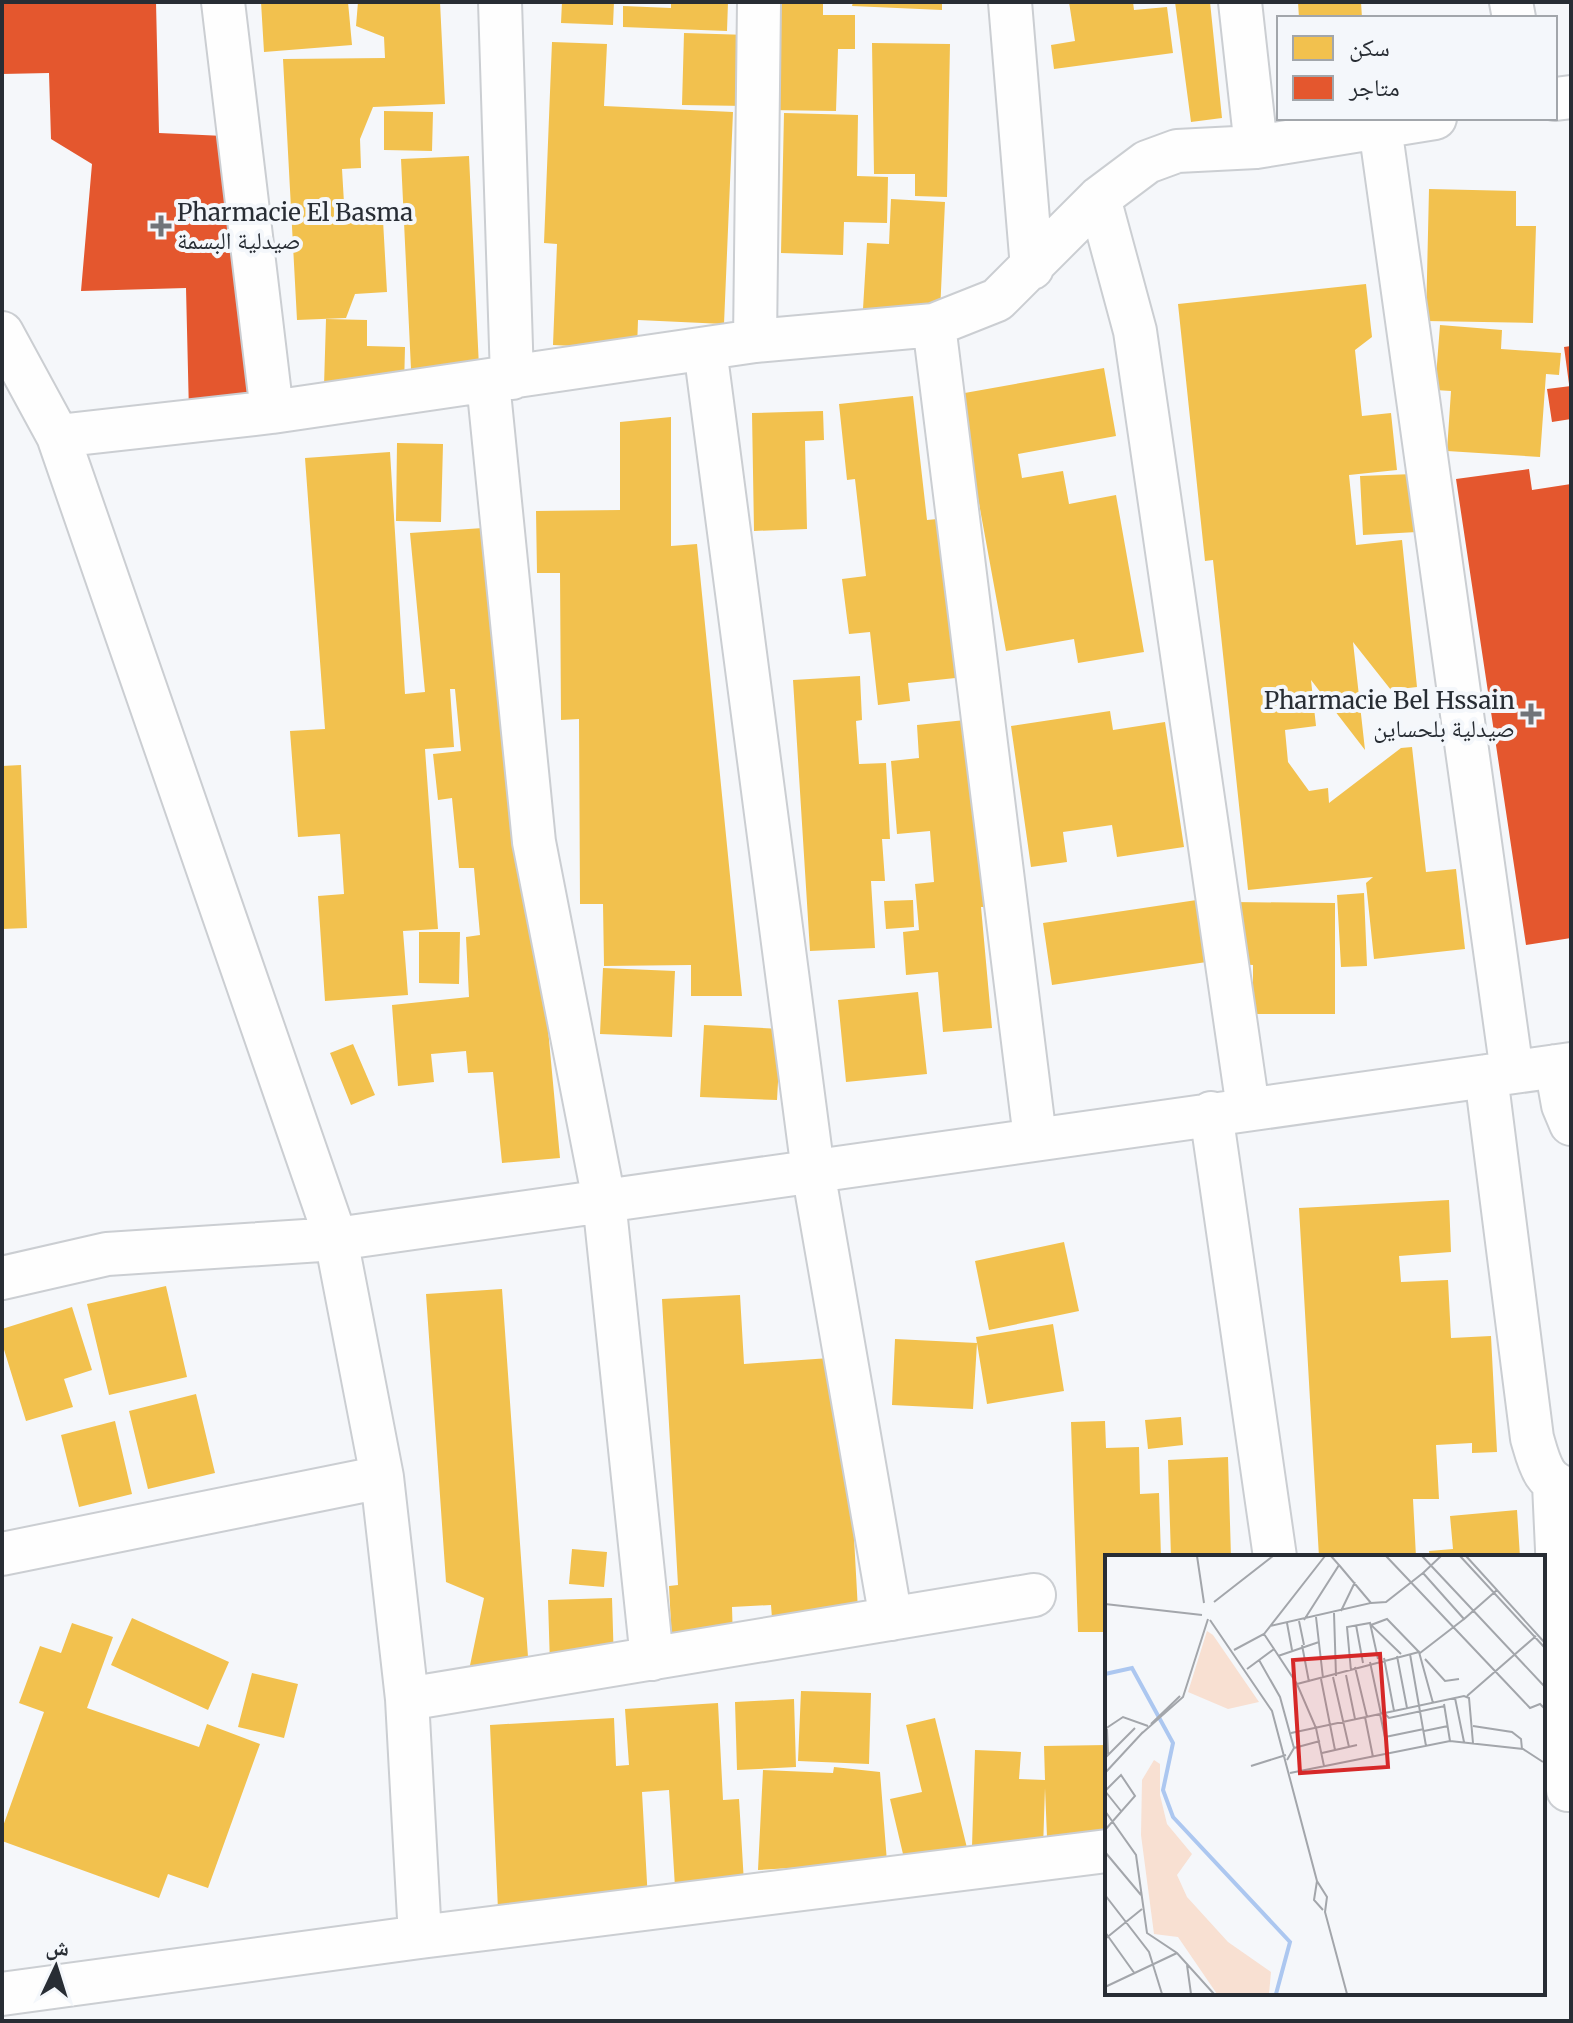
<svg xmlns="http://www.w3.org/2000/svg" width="1573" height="2023" font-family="Merriweather,'Noto Naskh Arabic',serif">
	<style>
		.homes { fill: #f2c14e }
		.shops { fill: #e4572e }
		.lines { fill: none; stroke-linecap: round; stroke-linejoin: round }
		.street-casing { stroke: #cbced2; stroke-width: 46 }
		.street { stroke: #fefefe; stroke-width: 42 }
		.poi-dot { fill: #707479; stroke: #f4f7fb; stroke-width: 3 }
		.labels { text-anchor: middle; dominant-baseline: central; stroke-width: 8; stroke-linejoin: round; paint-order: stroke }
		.poi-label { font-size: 24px; fill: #282d34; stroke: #f4f7fb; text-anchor: start }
		.inset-river { fill: none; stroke: #acc7f0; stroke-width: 4 }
		.inset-road { fill: none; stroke: #a3a6ab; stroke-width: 2 }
		.view { fill: #d62828; fill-opacity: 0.15; stroke: #d62828; stroke-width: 4 }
		.inset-edge { fill: none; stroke: #282d34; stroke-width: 4 }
	</style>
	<rect width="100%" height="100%" fill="#f5f7fa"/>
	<path class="homes" d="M 261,2 L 348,2 L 352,45 L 264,52 Z
		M 358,2 L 440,2 L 445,104 L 373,107 L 360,139 L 361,168 L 342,169 L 344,203 L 383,220 L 387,292 L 355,294 L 346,318 L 297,320 L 283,59 L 385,58 L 384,37 L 356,26 Z
		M 562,2 L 614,2 L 613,25 L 561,23 Z
		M 671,2 L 728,2 L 727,31 L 623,27 L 623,6 L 671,8 Z
		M 771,2 L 823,2 L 823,15 L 855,15 L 855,49 L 838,49 L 836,111 L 768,110 Z
		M 853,2 L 942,2 L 942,10 L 852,6 Z
		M 1069,2 L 1133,2 L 1134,10 L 1167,7 L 1173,53 L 1054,69 L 1051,45 L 1075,41 Z
		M 1175,2 L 1210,2 L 1222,118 L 1191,122 Z
		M 1298,2 L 1361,2 L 1362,18 L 1299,18 Z
		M 684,33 L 748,35 L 746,106 L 682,105 Z
		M 552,42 L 607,44 L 604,106 L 733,112 L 724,324 L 638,320 L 637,349 L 553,345 L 557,244 L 544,243 Z
		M 872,43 L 950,44 L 947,197 L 915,196 L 915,174 L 874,174 Z
		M 384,111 L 433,112 L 432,151 L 384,150 Z
		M 784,113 L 858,115 L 857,176 L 888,177 L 887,223 L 844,222 L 843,255 L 781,253 Z
		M 469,156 L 479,367 L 411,369 L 401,159 Z
		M 1429,189 L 1516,191 L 1516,226 L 1536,226 L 1533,323 L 1426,321 Z
		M 891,199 L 945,202 L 940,313 L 863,309 L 867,243 L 889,244 Z
		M 1366,284 L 1372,337 L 1355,350 L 1362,416 L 1391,413 L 1397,470 L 1349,475 L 1356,545 L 1402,540 L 1417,687 L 1391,690 L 1353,642 L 1365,750 L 1311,680 L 1316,726 L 1285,730 L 1288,762 L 1309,791 L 1328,788 L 1329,803 L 1401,748 L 1412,747 L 1426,872 L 1456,869 L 1465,949 L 1374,959 L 1366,883 L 1373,877 L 1248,890 L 1213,560 L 1205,561 L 1178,304 Z
		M 326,319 L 367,320 L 367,346 L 405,347 L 404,388 L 324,386 Z
		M 1440,325 L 1502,330 L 1501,349 L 1561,353 L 1559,375 L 1546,374 L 1540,457 L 1447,451 L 1451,391 L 1435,390 Z
		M 1104,368 L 1116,436 L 1018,454 L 1022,478 L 1063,471 L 1069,504 L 1116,495 L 1144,652 L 1078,663 L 1074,639 L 1006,651 L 959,394 Z
		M 913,396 L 927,520 L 948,518 L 965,677 L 908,683 L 910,701 L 878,705 L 870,632 L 849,634 L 842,579 L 866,576 L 855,479 L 847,480 L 839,404 Z
		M 823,411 L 824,440 L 805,441 L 807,529 L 754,531 L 752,413 Z
		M 671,417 L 671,546 L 697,544 L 742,996 L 691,996 L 691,965 L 604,966 L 603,904 L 580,904 L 579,719 L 561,720 L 560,573 L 537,573 L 536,511 L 620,510 L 620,422 Z
		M 397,443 L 443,444 L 441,522 L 396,521 Z
		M 390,452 L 405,694 L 425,692 L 410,533 L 483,528 L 518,707 L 560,1158 L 502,1163 L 493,1072 L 468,1073 L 466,1051 L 431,1054 L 434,1082 L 398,1086 L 392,1005 L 469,997 L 466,937 L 480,935 L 474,868 L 459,868 L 452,798 L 438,800 L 433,754 L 461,751 L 455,689 L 450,689 L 454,747 L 425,749 L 438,929 L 403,931 L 408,995 L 325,1001 L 318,896 L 344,894 L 340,834 L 298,837 L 290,731 L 325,729 L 305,458 Z
		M 1414,474 L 1417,532 L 1363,535 L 1360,476 Z
		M 860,676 L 862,720 L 856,721 L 859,764 L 886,763 L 890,839 L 882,839 L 885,881 L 871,881 L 875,948 L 810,951 L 793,680 Z
		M 1110,711 L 1113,730 L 1165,722 L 1184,847 L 1117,857 L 1112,825 L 1063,832 L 1067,862 L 1031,867 L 1011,726 Z
		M 975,719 L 991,907 L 981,907 L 992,1028 L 943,1032 L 938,972 L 906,975 L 903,932 L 919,930 L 915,884 L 934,882 L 930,831 L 897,834 L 891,761 L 919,758 L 917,725 Z
		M 21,765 L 27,928 L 2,929 L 2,766 Z
		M 1364,893 L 1367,966 L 1341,967 L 1337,895 Z
		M 1210,898 L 1220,960 L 1052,985 L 1043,923 Z
		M 913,900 L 914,927 L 886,929 L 884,901 Z
		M 1233,902 L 1335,903 L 1335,1014 L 1253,1014 L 1253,965 L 1233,964 Z
		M 419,932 L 460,932 L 459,984 L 419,983 Z
		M 603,968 L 675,971 L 672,1037 L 600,1034 Z
		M 918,992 L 927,1074 L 846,1082 L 838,1000 Z
		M 704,1025 L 781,1029 L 777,1100 L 700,1097 Z
		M 353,1044 L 375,1095 L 351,1105 L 330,1053 Z
		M 1449,1200 L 1451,1252 L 1399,1256 L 1401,1282 L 1448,1280 L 1451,1338 L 1491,1336 L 1497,1452 L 1472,1453 L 1472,1443 L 1436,1445 L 1439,1499 L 1413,1499 L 1416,1557 L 1319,1557 L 1299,1208 Z
		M 1064,1242 L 1079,1311 L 989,1330 L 975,1261 Z
		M 166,1286 L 187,1377 L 109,1395 L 87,1304 Z
		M 502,1289 L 529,1671 L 468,1675 L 484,1598 L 446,1582 L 426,1294 Z
		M 740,1295 L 744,1364 L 844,1357 L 858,1610 L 773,1632 L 771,1605 L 732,1607 L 733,1640 L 672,1643 L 669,1586 L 678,1585 L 662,1299 Z
		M 72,1307 L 92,1370 L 64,1379 L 73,1407 L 26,1421 L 2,1343 L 2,1329 Z
		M 1053,1324 L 1064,1391 L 987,1404 L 976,1337 Z
		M 895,1339 L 977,1343 L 973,1409 L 892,1405 Z
		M 196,1394 L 215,1473 L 148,1489 L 129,1411 Z
		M 1181,1417 L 1183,1445 L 1148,1449 L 1145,1420 Z
		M 115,1421 L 132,1494 L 79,1507 L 61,1435 Z
		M 1105,1421 L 1106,1448 L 1139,1447 L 1140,1494 L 1159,1493 L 1161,1557 L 1107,1557 L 1107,1632 L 1078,1632 L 1071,1422 Z
		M 1228,1457 L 1231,1557 L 1171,1557 L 1168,1460 Z
		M 1517,1510 L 1520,1557 L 1430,1557 L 1429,1551 L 1453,1549 L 1450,1516 Z
		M 572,1549 L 607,1552 L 604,1587 L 569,1584 Z
		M 612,1598 L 614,1664 L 550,1665 L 548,1600 Z
		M 132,1618 L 229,1662 L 208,1710 L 111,1665 Z
		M 72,1623 L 113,1637 L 87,1708 L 199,1747 L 207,1724 L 260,1744 L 208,1888 L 168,1874 L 159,1898 L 2,1841 L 2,1829 L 44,1712 L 19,1703 L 40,1646 L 61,1653 Z
		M 252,1673 L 298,1684 L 284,1738 L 238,1727 Z
		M 801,1691 L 871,1693 L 869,1764 L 798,1761 Z
		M 794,1699 L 796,1767 L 737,1770 L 735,1702 Z
		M 718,1703 L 723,1800 L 739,1799 L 744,1883 L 675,1887 L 669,1790 L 642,1792 L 648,1901 L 498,1910 L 490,1725 L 614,1718 L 616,1766 L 629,1765 L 625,1709 Z
		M 935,1718 L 969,1856 L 907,1871 L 890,1799 L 922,1792 L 906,1725 Z
		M 1107,1745 L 1107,1836 L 1047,1837 L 1045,1788 L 1043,1849 L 972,1847 L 975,1750 L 1021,1752 L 1019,1779 L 1045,1780 L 1044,1746 Z
		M 834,1767 L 880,1772 L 887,1862 L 758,1870 L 763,1770 L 833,1773 Z"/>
	<path class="shops" d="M 2,2 L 156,2 L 159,133 L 224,136 L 255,401 L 189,413 L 186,288 L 81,291 L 92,164 L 51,139 L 49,73 L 2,74 Z
		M 1571,346 L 1571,383 L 1569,384 L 1564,347 Z
		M 1571,386 L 1571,419 L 1552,422 L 1547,389 Z
		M 1529,469 L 1532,490 L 1571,484 L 1571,938 L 1526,945 L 1456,479 Z"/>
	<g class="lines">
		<defs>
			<path id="street" d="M 223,2 L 272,412
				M 500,2 L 512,378
				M 1010,2 L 1032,268
				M 1240,2 L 1256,147
				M 1511,2 L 1514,18
				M 1555,99 L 1571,97
				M 1380,127 L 1512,1072
				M 1099,198 L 1135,331 L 1248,1108
				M 934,325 L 1035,1138
				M 2,333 L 58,436 L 336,1239 L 382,1477 L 407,1699 L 420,1937
				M 755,341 L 759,2
				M 705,349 L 813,1171 L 891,1619
				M 488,382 L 534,842 L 604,1200 L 652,1659
				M 58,436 L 272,412 L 755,341 L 934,325 L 997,300 L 1099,198 L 1147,162 L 1177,151 L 1256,147 L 1435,118
				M 1556,1066 L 1563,1105 L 1571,1124
				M 1486,1076 L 1532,1438 C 1539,1462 1543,1485 1571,1489
				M 1211,1113 L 1275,1557
				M 2,1278 L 107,1254 L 336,1239 L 1571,1064
				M 1554,1484 L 1568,1790
				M 2,1554 L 382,1477
				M 407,1699 L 1034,1595
				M 2,1994 L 420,1937 L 1107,1851"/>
		</defs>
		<use href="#street" class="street-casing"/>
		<use href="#street" class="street"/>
	</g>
	<g class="poi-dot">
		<path d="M157 214h8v8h8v8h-8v8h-8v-8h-8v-8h8z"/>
		<path d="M1527 702h8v8h8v8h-8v8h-8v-8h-8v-8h8z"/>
	</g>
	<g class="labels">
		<g class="poi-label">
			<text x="177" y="212">Pharmacie El Basma<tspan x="177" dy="28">صيدلية البسمة</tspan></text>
			<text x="1515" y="700" text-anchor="end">Pharmacie Bel Hssain<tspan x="1515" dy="28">صيدلية بلحساين</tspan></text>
		</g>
	</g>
	<g transform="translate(1105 1555)">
		<rect width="440" height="440" fill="#f5f7fa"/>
		<path d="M 102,76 L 108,80 L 154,147 L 123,154 L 83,137 ZM 49,205 L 55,209 L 55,240 L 62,269 L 87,299 L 72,320 L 82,342 L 123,387 L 166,417 L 164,439 L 112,439 L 73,382 L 49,379 L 36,280 L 37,225 Z" fill="#f8e0d2"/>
		<path class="inset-river" d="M 0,119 L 27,113 L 68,188 L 58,235 L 68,262 L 185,387 L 171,439"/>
		<path class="inset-road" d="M 92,1 L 99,48M 281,1 L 425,153 L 435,149 L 440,154M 317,1 L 440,132M 336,1 L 318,18 L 359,64 L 392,35M 355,1 L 440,93M 361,1 L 440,88M 109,47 L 168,1M 266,48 L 281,47 L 318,18M 0,49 L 97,60M 236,56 L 250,27M 229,58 L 231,121M 211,62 L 218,123M 105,65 L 167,156 L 212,326 L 222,342 L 220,357 L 242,439M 199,65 L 234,10 L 226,1M 194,66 L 199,90M 182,68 L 187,95M 251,70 L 258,108M 165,71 L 266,48 L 234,10M 197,90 L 204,127M 169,94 L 192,129 L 211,173 L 219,211M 129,95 L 159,79 L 220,1M 315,98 L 359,64M 296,99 L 266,70 L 282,64 L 314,97M 305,99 L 321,191M 173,101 L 214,87M 292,101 L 302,153M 279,103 L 289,156M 320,104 L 340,126 L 354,124M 154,105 L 175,142 L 189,193 L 182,205M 265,107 L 276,159M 250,112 L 262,162M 142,114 L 169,94 L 159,79M 246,116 L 242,72 L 265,68 L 273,104M 241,120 L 250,164M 228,122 L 244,192M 216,124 L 230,195M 192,129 L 314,97 L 328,148M 362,141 L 431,81M 350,143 L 359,187M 339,149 L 345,186M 279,158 L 284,163 L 340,151M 275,159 L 280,182 L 319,174M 260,162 L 268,202M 46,169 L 75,141M 368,171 L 407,177 L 416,184 L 417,194M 0,174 L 18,162 L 43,171M 2,174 L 3,199M 319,176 L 343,171M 186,178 L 359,141 L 364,143 L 368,188M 35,180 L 78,142 L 103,64M 189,193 L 215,186M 217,198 L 252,190M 0,203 L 30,173M 146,211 L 181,200M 0,218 L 38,177M 185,218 L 345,186 L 418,194 L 438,207M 0,236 L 16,220 L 30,241 L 0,275M 0,236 L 16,256M 0,256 L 31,300 L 42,378 L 72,398 L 109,439M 0,297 L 36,340M 212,326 L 209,345 L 218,355M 0,340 L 44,397 L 57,439M 0,377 L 30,419M 0,384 L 37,354M 82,410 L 86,439M 0,432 L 72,398"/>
		<path class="view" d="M 275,99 L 283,212 L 195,218 L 188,105 Z"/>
		<rect width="440" height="440" class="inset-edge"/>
	</g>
	<rect width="1573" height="2023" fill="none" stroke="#282d34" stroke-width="8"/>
	<rect x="1277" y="16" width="280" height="104" fill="#f4f7fb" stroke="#a2a6ab" stroke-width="2"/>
	<rect x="1293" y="36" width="40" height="24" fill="#f2c14e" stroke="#a2a6ab" stroke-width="2"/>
	<text x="1349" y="56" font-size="24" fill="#282d34">سكن</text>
	<rect x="1293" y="76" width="40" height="24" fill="#e4572e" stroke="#a2a6ab" stroke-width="2"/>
	<text x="1349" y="96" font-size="24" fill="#282d34">متاجر</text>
	<g transform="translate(56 1967) rotate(4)" stroke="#f4f7fb" stroke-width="6" paint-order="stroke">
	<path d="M0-6L14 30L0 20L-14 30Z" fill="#282d34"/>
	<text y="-12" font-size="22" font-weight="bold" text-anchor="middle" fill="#282d34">ش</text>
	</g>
</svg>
